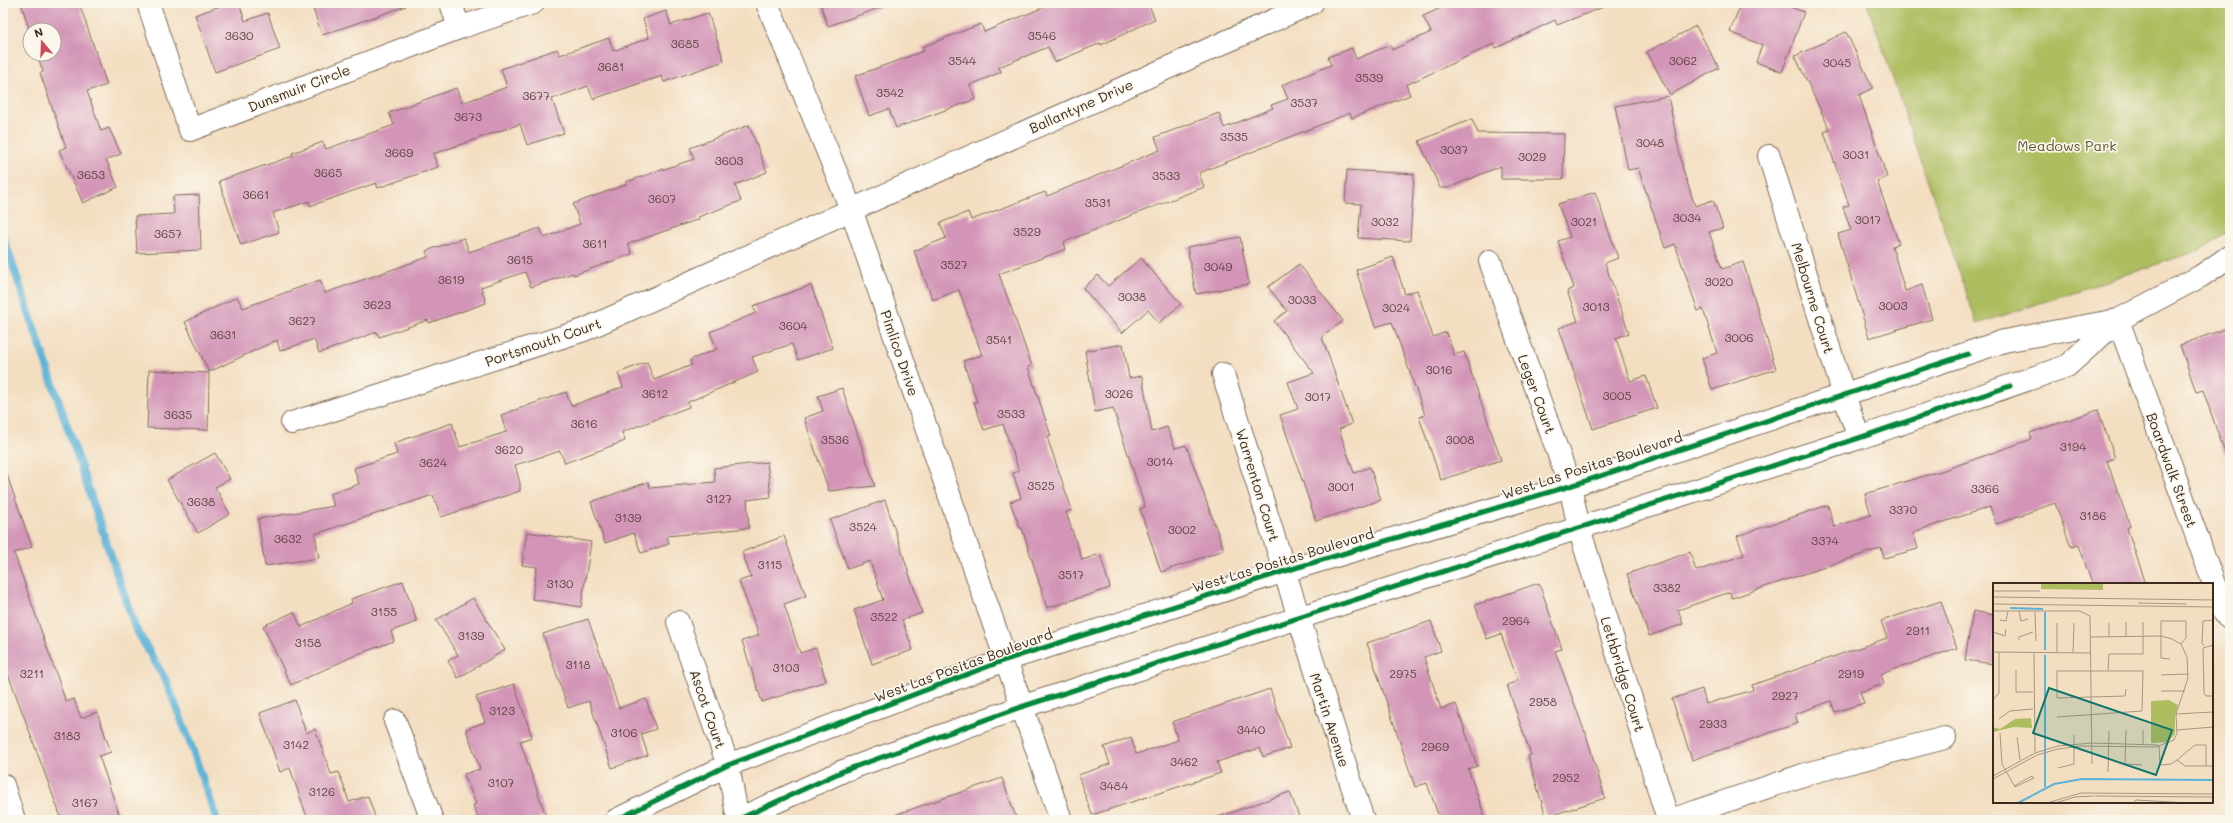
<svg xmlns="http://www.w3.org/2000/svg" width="2233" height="823" font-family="Mali,sans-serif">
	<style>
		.green { fill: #aebd60; stroke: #74743f }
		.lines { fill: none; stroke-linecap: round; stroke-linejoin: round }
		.stream { stroke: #5bb3d8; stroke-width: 8 }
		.building { fill: #d395b7 }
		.minor-casing { stroke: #7b6957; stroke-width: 24 }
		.minor { stroke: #fff; stroke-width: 22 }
		.cycleway-casing { stroke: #fbf7ec; stroke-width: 8 }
		.cycleway { stroke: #00873e; stroke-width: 5 }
		.labels { text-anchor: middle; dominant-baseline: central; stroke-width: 3.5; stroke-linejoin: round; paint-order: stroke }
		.number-label { font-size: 12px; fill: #614544 }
		.street-label { font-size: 14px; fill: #3b2a1e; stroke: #fbf7ec }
		.park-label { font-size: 14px; fill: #5e5632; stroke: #fbf7ec }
		.inset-river { fill: none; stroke: #5bb3d8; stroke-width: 2 }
		.inset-road { fill: none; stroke: #a99680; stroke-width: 1 }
		.view { fill: #0f766e; fill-opacity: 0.15; stroke: #0f766e; stroke-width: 2 }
		.inset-edge { fill: none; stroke: #3b2a1e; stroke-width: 2 }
	</style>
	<rect width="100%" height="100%" fill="#fbf7ec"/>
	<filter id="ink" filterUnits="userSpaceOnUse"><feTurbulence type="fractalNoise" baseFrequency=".025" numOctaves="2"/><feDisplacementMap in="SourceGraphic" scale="8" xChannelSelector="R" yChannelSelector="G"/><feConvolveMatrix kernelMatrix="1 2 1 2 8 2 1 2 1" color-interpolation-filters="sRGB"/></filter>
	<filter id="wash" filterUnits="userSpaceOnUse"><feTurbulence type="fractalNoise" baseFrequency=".012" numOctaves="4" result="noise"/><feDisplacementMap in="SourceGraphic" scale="16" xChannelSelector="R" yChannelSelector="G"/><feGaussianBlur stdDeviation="0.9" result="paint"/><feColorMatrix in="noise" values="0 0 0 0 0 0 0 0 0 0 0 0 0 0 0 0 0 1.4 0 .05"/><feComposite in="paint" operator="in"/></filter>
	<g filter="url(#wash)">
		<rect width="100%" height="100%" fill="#f3dec1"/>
		<path class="green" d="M 1867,3 L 2230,3 L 2230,231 L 2200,250 L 1977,324 Z"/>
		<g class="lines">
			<path class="stream" d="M 3,236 L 135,627 L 166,681 L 188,737 L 217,820"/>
		</g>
		<g id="blocks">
			<path class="building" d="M 21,3 L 79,3 L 107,85 L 87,91 L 101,131 L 109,128 L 121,154 L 106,160 L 118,187 L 83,203 L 59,150 L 66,147 L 40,73 L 43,72 L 37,54 L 54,54 L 54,30 L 30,30 L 30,32 Z
				M 229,3 L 239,3 L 245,21 L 268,13 L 280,49 L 215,72 L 195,15 Z
				M 311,3 L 405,3 L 406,6 L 322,35 Z
				M 820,3 L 885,3 L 885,6 L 828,26 Z
				M 1054,3 L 1148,3 L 1155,19 L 1101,45 L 1101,43 L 1055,62 L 1048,47 L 999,67 L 1001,72 L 970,85 L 976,99 L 896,128 L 889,109 L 869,116 L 855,76 L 924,51 L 922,47 L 981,24 L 984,32 Z
				M 1452,3 L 1611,4 L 1557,25 L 1555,20 L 1496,48 L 1494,44 L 1406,85 L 1410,95 L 1352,118 L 1350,113 L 1199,173 L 1204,187 L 1064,242 L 1066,249 L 999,274 L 1032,366 L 1028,367 L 1051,436 L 1047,437 L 1072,510 L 1066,512 L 1082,560 L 1100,554 L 1110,588 L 1047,608 L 1022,528 L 1020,528 L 1010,502 L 1021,498 L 1013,473 L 1019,471 L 1003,424 L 984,430 L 974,402 L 977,402 L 963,361 L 982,355 L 959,290 L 933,300 L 914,251 L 946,238 L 940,223 L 968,212 L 971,220 L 1045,192 L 1047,196 L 1160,150 L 1155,137 L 1219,113 L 1224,128 L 1273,108 L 1271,105 L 1288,99 L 1282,85 L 1331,65 L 1328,57 L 1352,48 L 1356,59 L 1390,45 L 1392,50 L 1431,32 L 1423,16 Z
				M 1741,3 L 1779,3 L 1804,12 L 1782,72 L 1756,62 L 1762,45 L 1730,32 Z
				M 666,11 L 671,25 L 708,13 L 724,61 L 664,82 L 662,76 L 593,99 L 588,86 L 552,99 L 564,133 L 527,145 L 520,124 L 433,154 L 438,167 L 378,188 L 376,183 L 310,206 L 309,201 L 273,213 L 279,232 L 241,245 L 219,181 L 293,156 L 292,153 L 323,142 L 326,149 L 394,125 L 389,113 L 456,88 L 462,103 L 507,87 L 501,69 L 557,49 L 560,55 L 609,38 L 613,51 L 649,38 L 643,19 Z
				M 1696,26 L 1719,68 L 1670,95 L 1647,52 Z
				M 1846,32 L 1873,88 L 1859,95 L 1887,177 L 1877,181 L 1899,244 L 1892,246 L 1905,291 L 1922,285 L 1932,319 L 1869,338 L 1838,234 L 1851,230 L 1843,207 L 1849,205 L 1824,132 L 1830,130 L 1795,56 Z
				M 1668,96 L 1683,170 L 1695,206 L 1713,200 L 1723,228 L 1709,232 L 1722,269 L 1743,262 L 1776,369 L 1712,390 L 1702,358 L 1717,353 L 1703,309 L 1698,311 L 1675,244 L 1665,248 L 1638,168 L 1628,170 L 1615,106 Z
				M 1472,119 L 1478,133 L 1564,134 L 1563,179 L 1501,179 L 1501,166 L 1448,188 L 1440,188 L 1419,141 Z
				M 749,125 L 767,172 L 735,185 L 741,201 L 698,217 L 699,219 L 628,244 L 632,254 L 574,275 L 573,273 L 531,287 L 525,272 L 481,287 L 486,303 L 429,323 L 428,320 L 379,337 L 377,332 L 319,353 L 314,339 L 280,351 L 277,340 L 209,372 L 185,322 L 237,297 L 243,308 L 320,280 L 325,293 L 428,257 L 426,251 L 464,238 L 469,252 L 540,228 L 544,238 L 580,224 L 573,204 L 627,184 L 626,182 L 694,159 L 690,148 Z
				M 1347,170 L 1414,174 L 1410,241 L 1358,238 L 1361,204 L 1345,203 Z
				M 1595,192 L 1618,258 L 1605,263 L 1629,333 L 1616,338 L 1630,381 L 1646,376 L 1657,408 L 1593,429 L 1559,328 L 1578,321 L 1567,291 L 1574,288 L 1558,241 L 1570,237 L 1558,204 Z
				M 199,195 L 201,250 L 137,253 L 135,216 L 174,214 L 173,196 Z
				M 1240,237 L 1249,284 L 1196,294 L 1187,247 Z
				M 1393,257 L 1405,294 L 1417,290 L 1433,337 L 1446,332 L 1454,355 L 1464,352 L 1501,460 L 1441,480 L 1419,417 L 1425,415 L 1392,322 L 1375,327 L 1356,270 Z
				M 1141,258 L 1181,304 L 1159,323 L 1148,310 L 1122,333 L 1083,288 L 1098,275 L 1108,286 Z
				M 1299,264 L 1343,321 L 1322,337 L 1352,424 L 1339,429 L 1354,473 L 1370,467 L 1381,500 L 1316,521 L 1280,415 L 1298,409 L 1288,382 L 1314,373 L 1274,321 L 1287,311 L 1268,287 Z
				M 811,285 L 833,348 L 798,360 L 792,344 L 752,357 L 758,372 L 688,402 L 689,407 L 622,432 L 625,441 L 565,463 L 560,451 L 515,465 L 520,483 L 520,491 L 441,517 L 433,495 L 315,534 L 319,558 L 265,566 L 258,519 L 334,506 L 330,494 L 359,484 L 354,468 L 397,454 L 394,443 L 452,423 L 460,447 L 506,432 L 501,415 L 566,392 L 571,406 L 623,387 L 618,373 L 647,362 L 654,380 L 692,365 L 690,360 L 717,349 L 710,332 L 756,313 L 753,306 Z
				M 2230,327 L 2230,459 L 2227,459 L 2203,390 L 2196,392 L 2180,345 Z
				M 1123,344 L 1129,378 L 1142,376 L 1152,432 L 1167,427 L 1175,448 L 1186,445 L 1224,550 L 1161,572 L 1140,509 L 1145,507 L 1113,408 L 1095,412 L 1085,351 Z
				M 149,370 L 209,373 L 208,430 L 147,428 Z
				M 842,388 L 875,486 L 829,491 L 804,418 L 823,411 L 818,396 Z
				M 2098,410 L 2115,458 L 2107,461 L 2130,526 L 2127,528 L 2146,584 L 2092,584 L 2079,545 L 2071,547 L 2055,503 L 1996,524 L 1990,507 L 1913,532 L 1918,549 L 1884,558 L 1881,548 L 1732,598 L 1730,592 L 1678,610 L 1683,624 L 1649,636 L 1627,574 L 1690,552 L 1696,571 L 1744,555 L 1737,536 L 1828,505 L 1834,527 L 1871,515 L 1865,494 L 1944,470 L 2032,439 L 2030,433 Z
				M 215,453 L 230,479 L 215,487 L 230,514 L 198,533 L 167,480 Z
				M 767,462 L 771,497 L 747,500 L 749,528 L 667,536 L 669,544 L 641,553 L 634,533 L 605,543 L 591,502 L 648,482 L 650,488 L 715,482 L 714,468 Z
				M 6,472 L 32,547 L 14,553 L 66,702 L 74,699 L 81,718 L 97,712 L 111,752 L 99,756 L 121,820 L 62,820 L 3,660 L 3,473 Z
				M 885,500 L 922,613 L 902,620 L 913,650 L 872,664 L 854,610 L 883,600 L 870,561 L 848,569 L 830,520 Z
				M 527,532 L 591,542 L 581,607 L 532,599 L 537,567 L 522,565 Z
				M 784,536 L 806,596 L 784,604 L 800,653 L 816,648 L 826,681 L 762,702 L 742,641 L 759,635 L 739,581 L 751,577 L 742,552 Z
				M 403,581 L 417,622 L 391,631 L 394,641 L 358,654 L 291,685 L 263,626 L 294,612 L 301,627 L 352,603 L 351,599 Z
				M 1539,583 L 1562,649 L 1555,651 L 1587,738 L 1605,798 L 1546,817 L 1528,756 L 1531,755 L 1507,685 L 1518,681 L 1501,634 L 1487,639 L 1475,605 Z
				M 473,598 L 505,650 L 458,678 L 448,661 L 458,655 L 436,620 Z
				M 1941,601 L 1957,648 L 1881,674 L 1884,684 L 1860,692 L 1864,703 L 1835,712 L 1831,701 L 1795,714 L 1798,723 L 1692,760 L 1672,699 L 1702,689 L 1706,704 L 1753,690 L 1752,685 L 1887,638 L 1881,621 Z
				M 1973,611 L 1994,615 L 1994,664 L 1965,660 Z
				M 588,619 L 619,708 L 646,699 L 656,729 L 641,734 L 648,755 L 612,768 L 589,701 L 568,708 L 543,634 Z
				M 1431,621 L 1441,651 L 1424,657 L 1441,709 L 1456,704 L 1477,766 L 1468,769 L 1486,820 L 1440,820 L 1427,783 L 1415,787 L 1367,643 Z
				M 514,684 L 532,737 L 520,741 L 546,816 L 534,820 L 479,820 L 473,805 L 476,804 L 464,774 L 480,769 L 466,729 L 485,722 L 476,697 Z
				M 1270,689 L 1290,748 L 1263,757 L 1260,748 L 1217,762 L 1221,773 L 1092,815 L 1078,775 L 1110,764 L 1104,747 L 1131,737 L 1136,754 L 1178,740 L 1172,722 Z
				M 295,700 L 306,733 L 315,729 L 331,774 L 339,772 L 349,802 L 368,796 L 376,820 L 308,820 L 290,768 L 280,772 L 260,713 Z
				M 1002,778 L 1017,820 L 892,820 L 892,816 Z
				M 1290,792 L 1300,820 L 1218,820 L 1218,817 Z"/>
		</g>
	</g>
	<g filter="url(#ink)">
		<use href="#blocks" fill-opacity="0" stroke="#7b6957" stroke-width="1"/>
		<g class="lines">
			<defs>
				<path id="minor" d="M 148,3 L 190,130 L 459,28 L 533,3
					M 451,3 L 459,28
					M 767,3 L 851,209 L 1061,820
					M 1769,156 L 1844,395 L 1859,438
					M 1490,261 L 1570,486 L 1579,528 L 1668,820
					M 2118,320 L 2225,614 L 2230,618
					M 1223,374 C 1270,523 1315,672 1363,820
					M 292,423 L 584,330 L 1312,3
					M 678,622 L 728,765 L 738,820
					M 395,721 L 432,820
					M 3,785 L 14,820
					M 616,820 L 728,765 L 1005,660 L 1285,571 L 1570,486 L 2004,341 L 2118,320
					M 737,820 L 843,771 L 1021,707 L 1859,438 L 2067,366 L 2118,320 L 2201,276 L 2230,256
					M 1671,820 L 1809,773 L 1945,738"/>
			</defs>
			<use href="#minor" class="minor-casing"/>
			<use href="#minor" class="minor"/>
			<defs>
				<path id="cycleway" d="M 616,820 L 728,765 L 1005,660 L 1285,571 L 1570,486 L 1968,354
					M 737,820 L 843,771 L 1021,707 L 1859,438 L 2010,386"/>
			</defs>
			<use href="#cycleway" class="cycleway-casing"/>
			<use href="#cycleway" class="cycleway"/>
		</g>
	</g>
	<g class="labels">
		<g class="number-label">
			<text x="239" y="35">3630</text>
			<text x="1042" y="35">3546</text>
			<text x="685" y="43">3685</text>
			<text x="962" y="60">3544</text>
			<text x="1683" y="60">3062</text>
			<text x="1837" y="62">3045</text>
			<text x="611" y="66">3681</text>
			<text x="1369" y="77">3539</text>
			<text x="890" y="92">3542</text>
			<text x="536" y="95">3677</text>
			<text x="1304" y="102">3537</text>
			<text x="468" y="116">3673</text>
			<text x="1234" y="136">3535</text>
			<text x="1650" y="142">3048</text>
			<text x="1454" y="149">3037</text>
			<text x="399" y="152">3669</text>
			<text x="1856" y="154">3031</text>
			<text x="1532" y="156">3029</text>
			<text x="729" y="160">3603</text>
			<text x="328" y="172">3665</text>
			<text x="91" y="174">3653</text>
			<text x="1166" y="175">3533</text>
			<text x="256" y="194">3661</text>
			<text x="662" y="198">3607</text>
			<text x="1098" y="202">3531</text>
			<text x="1687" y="217">3034</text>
			<text x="1868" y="219">3017</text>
			<text x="1385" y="221">3032</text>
			<text x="1584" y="221">3021</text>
			<text x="1027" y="231">3529</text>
			<text x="168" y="233">3657</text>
			<text x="595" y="243">3611</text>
			<text x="520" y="259">3615</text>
			<text x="954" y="264">3527</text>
			<text x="1218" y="266">3049</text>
			<text x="451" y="279">3619</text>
			<text x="1719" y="281">3020</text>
			<text x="1132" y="296">3038</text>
			<text x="1302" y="299">3033</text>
			<text x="377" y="304">3623</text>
			<text x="1893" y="305">3003</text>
			<text x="1596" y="306">3013</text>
			<text x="1396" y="307">3024</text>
			<text x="302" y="320">3627</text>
			<text x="793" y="325">3604</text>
			<text x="223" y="334">3631</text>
			<text x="1739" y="337">3006</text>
			<text x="999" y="339">3541</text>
			<text x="1439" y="369">3016</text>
			<text x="655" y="393">3612</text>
			<text x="1119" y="393">3026</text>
			<text x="1617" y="395">3005</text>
			<text x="1318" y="396">3017</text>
			<text x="1011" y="413">3533</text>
			<text x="178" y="414">3635</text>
			<text x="584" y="423">3616</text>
			<text x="835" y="439">3536</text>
			<text x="1460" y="439">3008</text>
			<text x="2073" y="446">3194</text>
			<text x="509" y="449">3620</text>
			<text x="1160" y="461">3014</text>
			<text x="433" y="462">3624</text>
			<text x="1041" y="485">3525</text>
			<text x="1341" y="486">3001</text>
			<text x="1985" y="488">3366</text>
			<text x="719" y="498">3127</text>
			<text x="201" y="501">3638</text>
			<text x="1903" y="509">3370</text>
			<text x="2093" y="515">3186</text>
			<text x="628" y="517">3139</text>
			<text x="863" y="526">3524</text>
			<text x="1182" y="529">3002</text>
			<text x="288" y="538">3632</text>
			<text x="1825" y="540">3374</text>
			<text x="770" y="564">3115</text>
			<text x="1071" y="574">3517</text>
			<text x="560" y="583">3130</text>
			<text x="1667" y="587">3382</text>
			<text x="384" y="611">3155</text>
			<text x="884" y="616">3522</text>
			<text x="1516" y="620">2964</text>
			<text x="1918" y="630">2911</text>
			<text x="471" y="635">3139</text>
			<text x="308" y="642">3158</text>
			<text x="578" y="664">3118</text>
			<text x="786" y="667">3103</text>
			<text x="32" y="673">3211</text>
			<text x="1403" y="673">2975</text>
			<text x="1851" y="673">2919</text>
			<text x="1785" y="695">2927</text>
			<text x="1543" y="701">2958</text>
			<text x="502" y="710">3123</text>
			<text x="1713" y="723">2933</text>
			<text x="1251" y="729">3440</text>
			<text x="624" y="732">3106</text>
			<text x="67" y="735">3183</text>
			<text x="296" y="744">3142</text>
			<text x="1435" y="746">2969</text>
			<text x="1184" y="761">3462</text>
			<text x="1566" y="777">2952</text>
			<text x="501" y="782">3107</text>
			<text x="1114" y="785">3484</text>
			<text x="322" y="791">3126</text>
			<text x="85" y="802">3167</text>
		</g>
		<g class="street-label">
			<text transform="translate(299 88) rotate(-21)">Dunsmuir Circle</text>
			<text transform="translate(1081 106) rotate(-24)">Ballantyne Drive</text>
			<text transform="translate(1813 298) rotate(73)">Melbourne Court</text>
			<text transform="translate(543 342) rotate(-19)">Portsmouth Court</text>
			<text transform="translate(900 353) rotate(71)">Pimlico Drive</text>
			<text transform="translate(1537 394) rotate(70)">Leger Court</text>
			<text transform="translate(1592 465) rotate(-18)">West Las Positas Boulevard</text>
			<text transform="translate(2172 470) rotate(70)">Boardwalk Street</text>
			<text transform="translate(1258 485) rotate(73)">Warrenton Court</text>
			<text transform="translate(1283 560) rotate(-17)">West Las Positas Boulevard</text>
			<text transform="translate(963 665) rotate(-20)">West Las Positas Boulevard</text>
			<text transform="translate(1623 674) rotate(73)">Lethbridge Court</text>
			<text transform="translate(708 709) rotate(71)">Ascot Court</text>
			<text transform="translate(1330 720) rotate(72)">Martin Avenue</text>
		</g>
		<g class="park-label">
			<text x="2067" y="145">Meadows Park</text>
		</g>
	</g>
	<g transform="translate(1993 583)">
		<rect width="220" height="220" fill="#f3dec1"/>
		<path d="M 48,0 L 110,0 L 110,7 L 48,6 ZM 176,117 L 185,122 L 182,133 L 182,151 L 175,159 L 158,160 L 158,118 ZM 38,135 L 39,145 L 21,144 L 0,149 L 0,144 L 7,146 L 22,136 Z" fill="#aebd60"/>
		<path class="inset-river" d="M 17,25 L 50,26M 52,67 L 52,29M 52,72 L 52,204M 25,220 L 61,201 L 89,196 L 220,197"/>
		<path class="inset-road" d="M 0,8 L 47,8M 0,14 L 220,17M 145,20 L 193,21M 0,21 L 220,24M 0,28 L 87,28 L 97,33 L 99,181M 26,28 L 28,38 L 35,36M 42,29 L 43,58M 7,37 L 13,38 L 15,28M 133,39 L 133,53M 0,49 L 12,53 L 13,46M 116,54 L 116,40M 26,57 L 26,54 L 40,49M 220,62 L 210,65 L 211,110 L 213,113 L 220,113M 211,63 L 209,60 L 210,38 L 220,37M 0,69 L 98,70M 41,70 L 42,169M 64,70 L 64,40M 80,70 L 81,40M 177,76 L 168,75 L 168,38 L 193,38 L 193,55 L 188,61M 23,87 L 23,109 L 40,109M 115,87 L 116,71 L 150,71 L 150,39M 168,92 L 195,91M 168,108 L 192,108M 0,117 L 6,110 L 6,69M 183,131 L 220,129M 64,134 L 149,128 L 150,88 L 64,88 L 64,115 L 132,113 L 133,106M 6,136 L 17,128 L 40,126M 133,147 L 132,181 L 149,182M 184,147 L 220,144M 7,150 L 9,181 L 22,204 L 41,195 L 39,193 L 21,203M 24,154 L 27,177M 150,161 L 150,147M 166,162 L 167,182 L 178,181 L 184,177 L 192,183 L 213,183M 184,177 L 202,162 L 213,162 L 213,183 L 220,183M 65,185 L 81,181 L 81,152M 115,189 L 116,148M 0,193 L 42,170 L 65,163 L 99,160 L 165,162M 0,196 L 44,172 L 65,166 L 88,163 L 163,164 L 181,157 L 184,150 L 183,131 L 195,95 L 194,74 L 188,61 L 179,56 L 168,53 L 98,54M 102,213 L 220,214M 54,220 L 88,210 L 220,211M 62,220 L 82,214 L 101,213M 140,220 L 143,217 L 196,220"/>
		<path class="view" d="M 56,105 L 179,147 L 163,192 L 40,150 Z"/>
		<rect width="220" height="220" class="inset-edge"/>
	</g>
	<rect width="2233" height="823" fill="none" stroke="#fbf7ec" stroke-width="16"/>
	<g transform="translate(42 42) rotate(341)"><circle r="19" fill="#fbf7ec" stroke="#aea59a"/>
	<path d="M0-3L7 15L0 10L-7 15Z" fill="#d1495b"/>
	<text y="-6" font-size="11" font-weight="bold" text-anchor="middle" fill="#3b2a1e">N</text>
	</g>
</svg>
